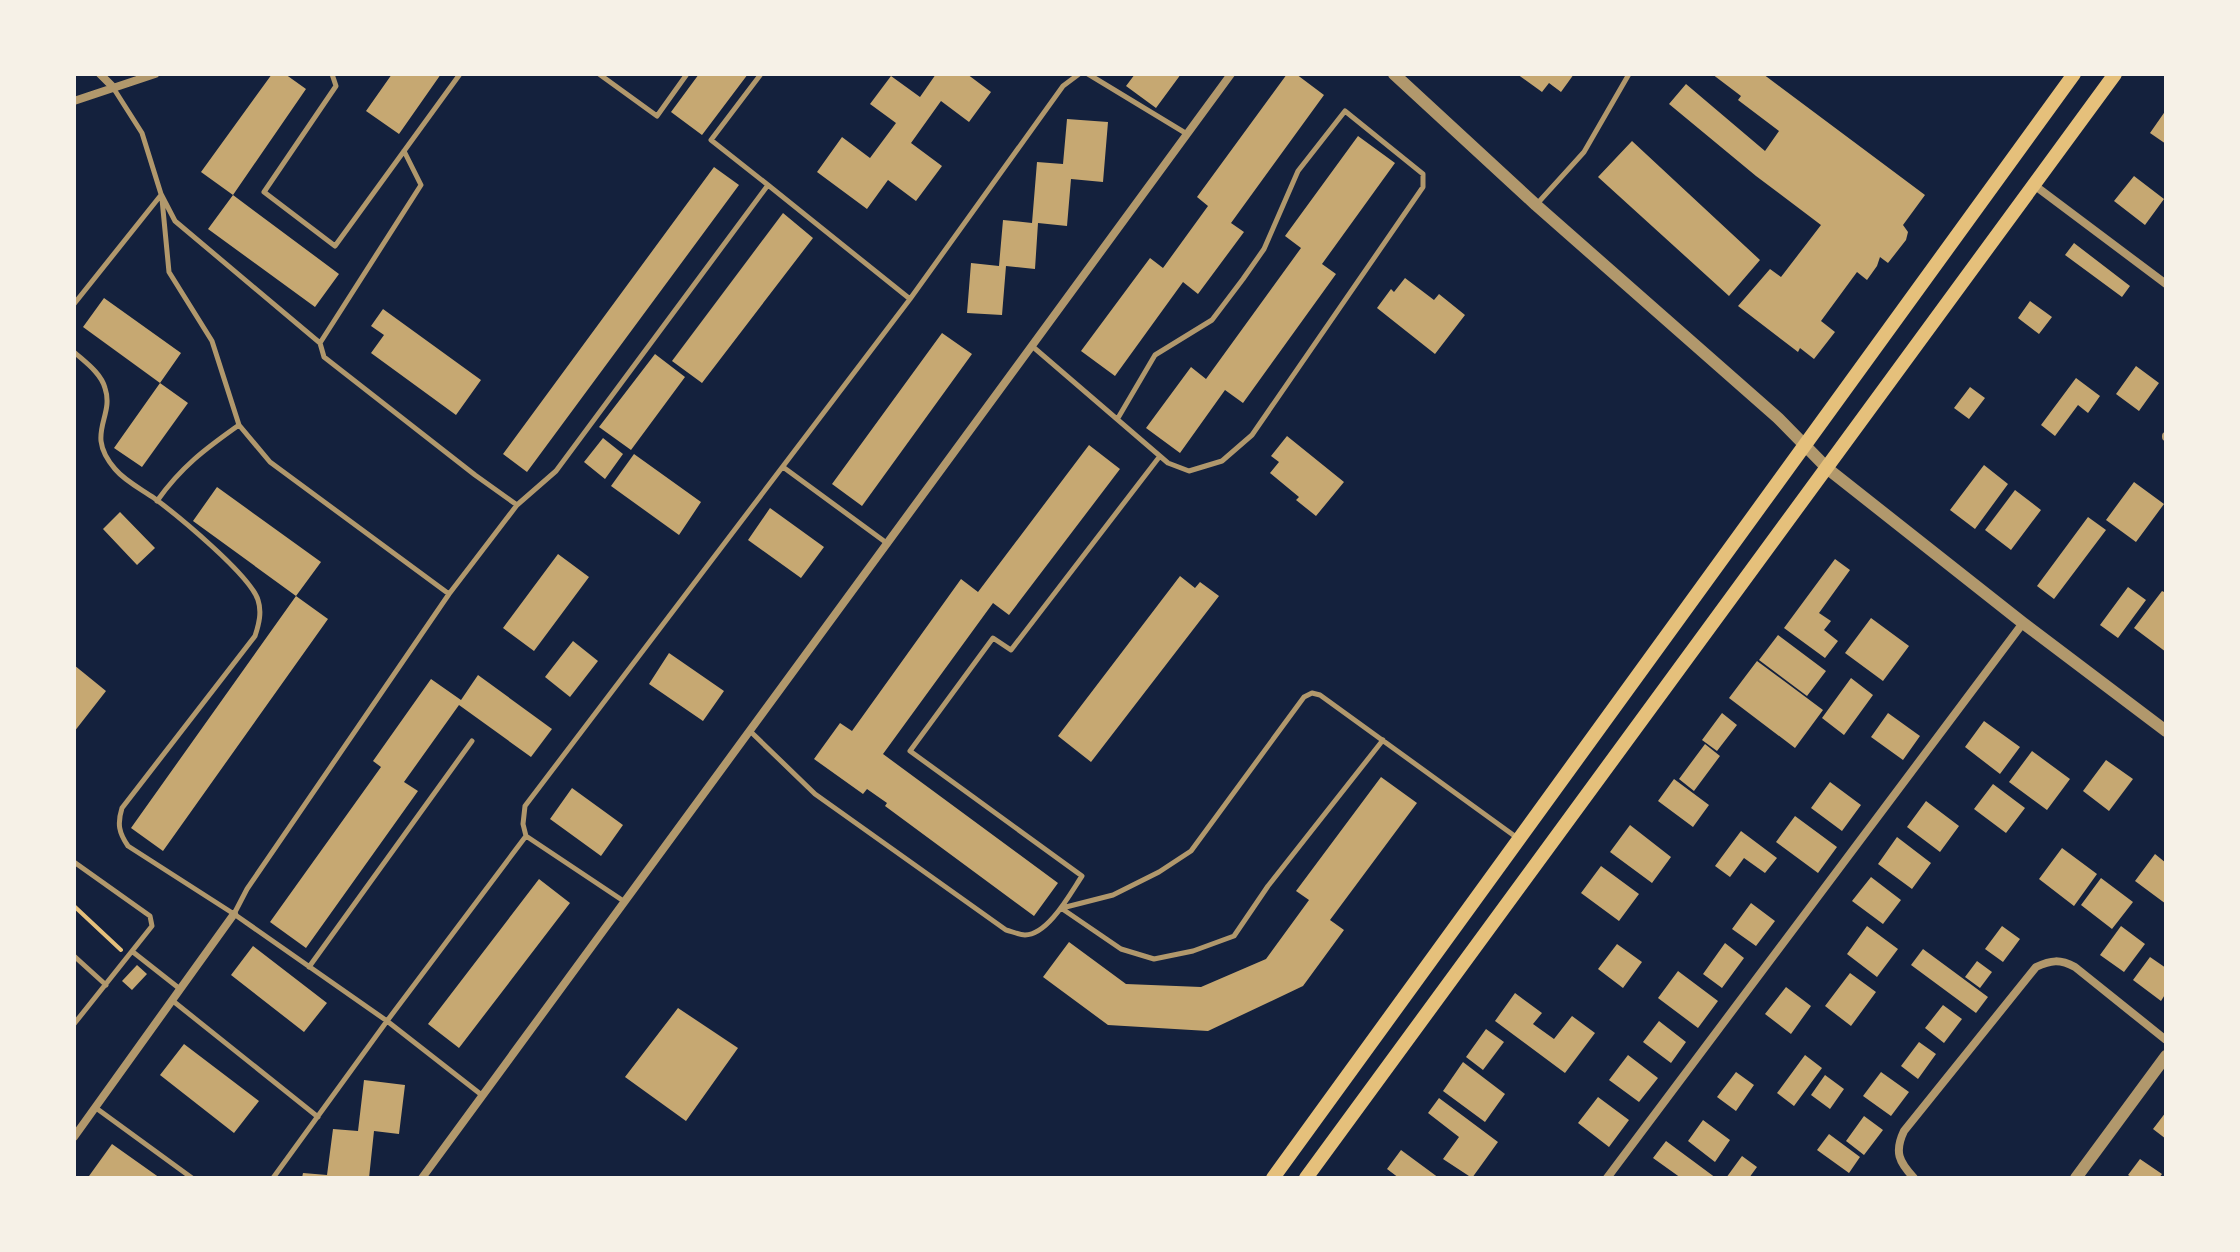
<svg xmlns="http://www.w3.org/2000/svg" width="2240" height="1252" font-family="Helvetica,sans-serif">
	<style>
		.building { fill: #c6a872 }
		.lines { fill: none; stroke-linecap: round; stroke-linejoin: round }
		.path { stroke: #e5c07b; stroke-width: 4 }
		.service { stroke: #b1986c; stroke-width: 5 }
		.minor { stroke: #b1986c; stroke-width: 8 }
		.tertiary { stroke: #b1986c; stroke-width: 12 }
		.primary { stroke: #e5c07b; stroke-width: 14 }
	</style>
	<rect width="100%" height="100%" fill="#14213d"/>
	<path class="building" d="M 272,74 L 285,74 L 306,89 L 233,195 L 201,172 Z
		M 392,74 L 441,74 L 399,134 L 366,111 Z
		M 699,74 L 748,74 L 702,135 L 671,112 Z
		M 936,74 L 967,74 L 991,92 L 969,122 L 941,101 L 911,143 L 942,166 L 916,201 L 888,180 L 867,209 L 817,172 L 842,137 L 870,158 L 896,123 L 870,104 L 891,76 L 920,97 Z
		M 1135,74 L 1181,74 L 1156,108 L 1126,86 Z
		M 1287,74 L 1296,74 L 1324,95 L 1231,223 L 1244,232 L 1198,294 L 1183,282 L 1115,376 L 1081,351 L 1150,258 L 1163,268 L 1208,206 L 1197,197 Z
		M 1517,74 L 1574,74 L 1561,92 L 1549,83 L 1542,92 Z
		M 1712,74 L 1763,74 L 1925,195 L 1903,225 L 1908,232 L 1906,240 L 1888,263 L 1880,257 L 1877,266 L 1867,280 L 1857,272 L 1821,321 L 1835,332 L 1814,359 L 1800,348 L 1798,352 L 1738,306 L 1770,269 L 1781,277 L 1821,225 L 1756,176 L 1669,104 L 1686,84 L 1765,151 L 1779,131 L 1738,100 L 1741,96 Z
		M 2166,110 L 2166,144 L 2150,133 Z
		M 1067,119 L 1108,122 L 1103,182 L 1071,179 L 1067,226 L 1038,223 L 1035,269 L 1006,266 L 1002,315 L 967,313 L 971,263 L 999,266 L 1003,220 L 1032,223 L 1037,162 L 1063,164 Z
		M 1358,136 L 1395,163 L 1322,264 L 1336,274 L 1243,403 L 1225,390 L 1180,453 L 1146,428 L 1191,367 L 1206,379 L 1301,248 L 1285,236 Z
		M 1632,141 L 1760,260 L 1729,296 L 1598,177 Z
		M 714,167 L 739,185 L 527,472 L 503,454 Z
		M 2134,176 L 2164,199 L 2145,225 L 2114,201 Z
		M 233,195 L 339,274 L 315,307 L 208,229 Z
		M 783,213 L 813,238 L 702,383 L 672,361 Z
		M 2074,243 L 2130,286 L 2122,297 L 2065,255 Z
		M 1405,278 L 1434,300 L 1439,294 L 1465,315 L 1435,354 L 1377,308 L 1391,289 L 1394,292 Z
		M 104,298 L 181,353 L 160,383 L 83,327 Z
		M 2030,301 L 2052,317 L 2039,334 L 2018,318 Z
		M 383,309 L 481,380 L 456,415 L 371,353 L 384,335 L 371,326 Z
		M 942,333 L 972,354 L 862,506 L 832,484 Z
		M 655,354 L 685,377 L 631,450 L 599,427 Z
		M 2136,366 L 2159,383 L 2139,411 L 2116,394 Z
		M 2076,378 L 2100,396 L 2088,413 L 2078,405 L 2055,436 L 2041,425 Z
		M 160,383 L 188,403 L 142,467 L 114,448 Z
		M 1970,387 L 1985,398 L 1969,419 L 1954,408 Z
		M 1287,436 L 1344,482 L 1316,516 L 1296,500 L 1299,497 L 1270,473 L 1279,462 L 1271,456 Z
		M 603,438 L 623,454 L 605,479 L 584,462 Z
		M 1089,445 L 1120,469 L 1009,615 L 993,603 L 883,754 L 1058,883 L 1034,916 L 885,806 L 887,803 L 867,789 L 863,794 L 814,759 L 840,723 L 852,731 L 961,579 L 978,592 Z
		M 634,454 L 701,502 L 679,535 L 611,486 Z
		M 1984,465 L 2008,484 L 1975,529 L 1950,510 Z
		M 2134,482 L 2164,504 L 2136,542 L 2106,520 Z
		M 217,487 L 321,562 L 296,596 L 193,521 Z
		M 2015,490 L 2041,510 L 2011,550 L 1985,530 Z
		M 770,508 L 824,547 L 801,578 L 748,540 Z
		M 120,512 L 155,548 L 137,565 L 103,529 Z
		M 2088,517 L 2106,530 L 2054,599 L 2037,586 Z
		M 558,554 L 589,577 L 534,651 L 503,628 Z
		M 1835,559 L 1850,570 L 1819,613 L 1831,621 L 1824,630 L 1838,641 L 1825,658 L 1784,628 Z
		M 1180,576 L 1195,588 L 1200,582 L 1219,596 L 1091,762 L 1058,736 Z
		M 2128,587 L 2146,600 L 2118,638 L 2100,625 Z
		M 2162,591 L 2166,593 L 2166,652 L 2134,628 Z
		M 296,596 L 328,619 L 163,851 L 131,828 Z
		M 1871,618 L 1909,646 L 1883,681 L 1845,653 Z
		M 1778,635 L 1826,671 L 1807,696 L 1759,660 Z
		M 573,641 L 598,661 L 570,697 L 545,677 Z
		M 669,653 L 724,691 L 703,721 L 649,684 Z
		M 1757,661 L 1823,710 L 1795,748 L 1729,698 Z
		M 74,665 L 106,691 L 74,732 Z
		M 478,675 L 552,729 L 531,757 L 459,705 L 404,782 L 418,791 L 306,948 L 270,922 L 381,767 L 373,761 L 431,679 L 461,700 Z
		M 1851,678 L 1873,695 L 1844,735 L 1822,718 Z
		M 1722,713 L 1737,725 L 1717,751 L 1702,740 Z
		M 1888,713 L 1920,736 L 1903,760 L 1871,737 Z
		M 1984,721 L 2020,747 L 2000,774 L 1965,747 Z
		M 1705,744 L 1720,756 L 1694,791 L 1679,779 Z
		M 2032,751 L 2070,779 L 2047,810 L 2009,782 Z
		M 2106,760 L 2133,779 L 2109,811 L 2083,791 Z
		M 1381,777 L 1417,803 L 1330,920 L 1344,930 L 1303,986 L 1208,1031 L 1108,1025 L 1043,977 L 1069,942 L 1126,984 L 1201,987 L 1266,959 L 1309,900 L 1296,891 Z
		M 1674,779 L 1709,805 L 1693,827 L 1658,801 Z
		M 1830,782 L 1861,805 L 1842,831 L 1811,808 Z
		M 1993,784 L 2025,808 L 2006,833 L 1974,809 Z
		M 572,788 L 623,825 L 601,856 L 550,819 Z
		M 1926,801 L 1959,826 L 1940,852 L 1907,827 Z
		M 1795,816 L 1837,847 L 1818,873 L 1776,842 Z
		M 1630,825 L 1671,857 L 1652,883 L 1610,852 Z
		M 1741,831 L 1777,858 L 1765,873 L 1744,858 L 1730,877 L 1715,866 Z
		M 1897,837 L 1931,863 L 1912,889 L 1878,864 Z
		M 2062,848 L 2097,874 L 2074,906 L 2039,879 Z
		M 2155,854 L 2166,863 L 2166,904 L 2135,881 Z
		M 1601,866 L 1639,894 L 1619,921 L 1581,893 Z
		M 1871,877 L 1901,900 L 1883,924 L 1852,901 Z
		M 2101,878 L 2133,902 L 2112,929 L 2081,905 Z
		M 539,879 L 570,903 L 459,1048 L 428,1024 Z
		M 1751,903 L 1775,921 L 1756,946 L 1732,929 Z
		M 1867,926 L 1898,949 L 1877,977 L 1847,954 Z
		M 2002,926 L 2020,939 L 2003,962 L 1985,949 Z
		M 2121,926 L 2145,944 L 2124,972 L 2100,955 Z
		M 1725,943 L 1744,958 L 1722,988 L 1703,974 Z
		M 1617,944 L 1642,962 L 1623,988 L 1598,969 Z
		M 253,946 L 327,1003 L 304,1032 L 231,975 Z
		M 1923,949 L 1988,997 L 1976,1013 L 1911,965 Z
		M 2150,957 L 2166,968 L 2166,993 L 2161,1001 L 2133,980 Z
		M 1977,961 L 1992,972 L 1980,988 L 1965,977 Z
		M 137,965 L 147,974 L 132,990 L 122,981 Z
		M 1678,971 L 1718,1001 L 1698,1028 L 1658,998 Z
		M 1850,973 L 1876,992 L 1851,1026 L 1825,1006 Z
		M 1786,987 L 1811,1006 L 1791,1034 L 1765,1014 Z
		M 1515,993 L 1542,1013 L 1533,1024 L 1554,1039 L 1572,1016 L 1595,1033 L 1565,1073 L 1495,1021 Z
		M 1943,1005 L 1962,1019 L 1944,1043 L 1925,1028 Z
		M 678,1008 L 738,1048 L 686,1121 L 625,1077 Z
		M 1659,1021 L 1686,1042 L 1671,1063 L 1643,1042 Z
		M 1486,1029 L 1504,1042 L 1483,1070 L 1466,1057 Z
		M 1919,1042 L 1936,1054 L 1918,1079 L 1901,1066 Z
		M 184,1044 L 259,1101 L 234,1133 L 160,1075 Z
		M 1628,1055 L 1658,1078 L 1639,1102 L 1609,1080 Z
		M 1805,1055 L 1822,1068 L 1794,1106 L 1777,1093 Z
		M 1463,1062 L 1505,1094 L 1485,1122 L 1443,1091 Z
		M 1736,1072 L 1754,1085 L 1736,1111 L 1717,1097 Z
		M 1881,1072 L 1909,1092 L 1891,1116 L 1863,1096 Z
		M 1825,1075 L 1844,1089 L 1830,1109 L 1811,1095 Z
		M 364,1080 L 405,1085 L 399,1134 L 374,1131 L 369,1178 L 302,1178 L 303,1173 L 327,1175 L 333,1129 L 358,1131 Z
		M 1598,1097 L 1629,1120 L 1609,1147 L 1578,1123 Z
		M 1439,1098 L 1498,1142 L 1472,1178 L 1443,1159 L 1459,1137 L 1428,1113 Z
		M 2166,1112 L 2166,1139 L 2153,1129 Z
		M 1864,1116 L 1883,1130 L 1864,1155 L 1846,1141 Z
		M 1703,1120 L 1730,1140 L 1715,1162 L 1688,1141 Z
		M 1829,1134 L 1860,1157 L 1849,1173 L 1817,1150 Z
		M 1666,1141 L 1716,1178 L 1681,1178 L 1653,1158 Z
		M 112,1144 L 160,1178 L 91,1178 L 89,1176 Z
		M 1401,1150 L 1439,1178 L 1399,1178 L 1387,1169 Z
		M 1742,1156 L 1757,1167 L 1749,1178 L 1726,1178 Z
		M 2140,1159 L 2162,1174 L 2159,1178 L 2133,1178 L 2128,1175 Z"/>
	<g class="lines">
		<path class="path" d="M 74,906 L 121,950
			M 1222,1178 L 1225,1178"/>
		<path class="service" d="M 332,74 L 336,86 L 264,192 L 335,246 L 460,74
			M 599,74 L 657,116 L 687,74
			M 1088,74 L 1187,134
			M 114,89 L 142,133 L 161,194 L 175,221 L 320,343 L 324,357 L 475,475 L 517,505
			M 768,185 L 910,299
			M 162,199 L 169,272 L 212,341 L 239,425 L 270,462 L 449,594
			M 1536,205 L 1584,152 L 1629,74
			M 74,304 L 161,195
			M 320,343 L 421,185 L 404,151
			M 1032,346 L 1168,463 L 1189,471 L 1222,461 L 1252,435 L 1423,187 L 1423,174 L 1345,111 L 1298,171 L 1264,249 L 1243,279 L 1212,320 L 1155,355 L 1118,418
			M 74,352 C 85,362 101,373 105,388 C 115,418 84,433 115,469 C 125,481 141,489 154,498 C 177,515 250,575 258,600 C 262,612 259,624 255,636 L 122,808 C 117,824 119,833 128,846 L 234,914 L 387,1021 L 273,1178
			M 783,467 L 888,544
			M 157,501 C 181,467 205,449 239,425
			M 751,732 L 815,794 L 1006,930 C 1011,931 1019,935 1025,935 C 1048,935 1070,894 1082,876 L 910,751 L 993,638 L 1011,650 L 1160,456
			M 526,836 L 625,902
			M 74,862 L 150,916 L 152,926 L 74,1024
			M 1061,908 L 1121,949 L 1154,959 L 1193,951 L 1234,936 L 1268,886 L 1383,740
			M 1062,908 L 1113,895 L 1159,872 L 1191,851 L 1304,697 L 1312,693 L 1320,695 L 1516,837
			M 234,914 L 247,889 L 449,594 L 517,505 L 556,471 L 768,185 L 711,140 L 761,74
			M 133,952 L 180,989
			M 74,956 L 106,985
			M 309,967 L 472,741
			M 173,1001 L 318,1117
			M 483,1096 L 387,1021 L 526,836 L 523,824 L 525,806 L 910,299 L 1063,86 L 1079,74
			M 96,1108 L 192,1178"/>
		<path class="minor" d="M 100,74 L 114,88
			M 74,101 L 155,74
			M 2034,185 L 2166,284
			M 2166,436 L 2166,437
			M 74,1137 L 234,914
			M 422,1178 L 1231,74
			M 1607,1178 L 2023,623
			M 1914,1178 C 1899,1162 1894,1152 1904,1131 L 2036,967 C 2051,960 2060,959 2075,967 L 2166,1040"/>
		<path class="tertiary" d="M 1394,74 L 1536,205 L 1778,418 L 1828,469 L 2023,623 L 2166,731
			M 2076,1178 L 2166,1056"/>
		<path class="primary" d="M 1273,1178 L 2074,74
			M 1306,1178 L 2115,74"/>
	</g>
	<rect width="2240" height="1252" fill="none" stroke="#f6f1e7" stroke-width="152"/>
</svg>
